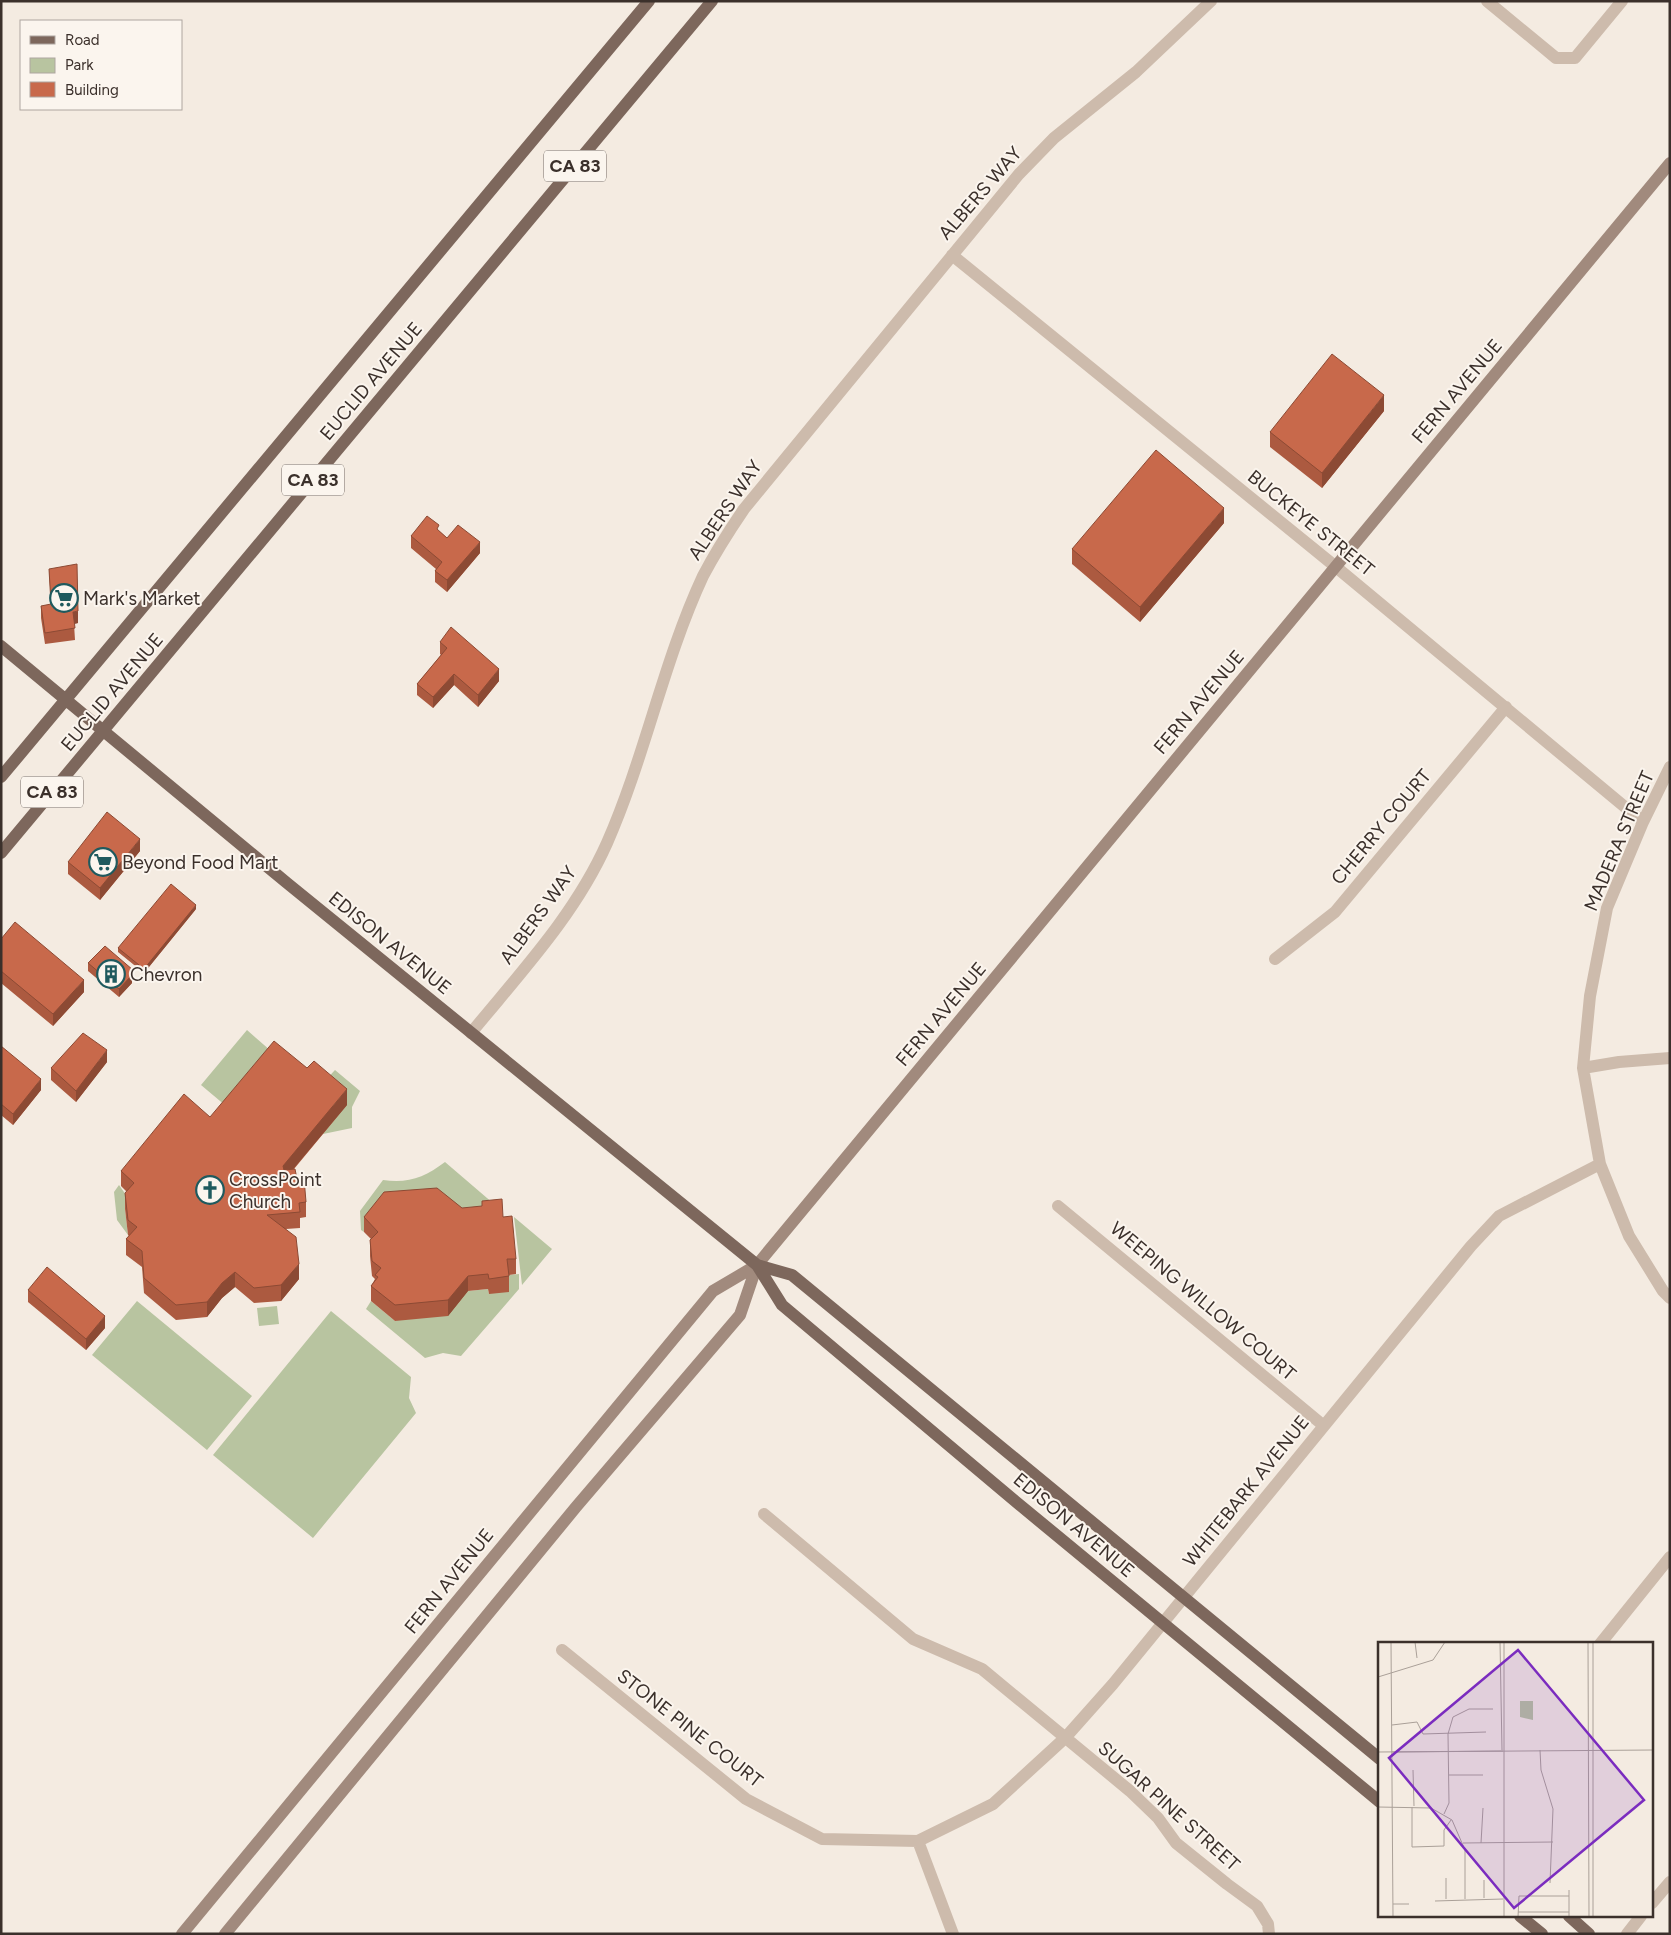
<svg xmlns="http://www.w3.org/2000/svg" width="1671" height="1935" font-family="Figtree,sans-serif">
	<style>
		.green { fill: #b8c4a0 }
		.lines { fill: none; stroke-linecap: round; stroke-linejoin: round }
		.street { stroke: #cdbbac; stroke-width: 12 }
		.secondary { stroke: #a18a7d; stroke-width: 12 }
		.primary { stroke: #7d675c; stroke-width: 12 }
		.wall { fill: #ac5a40 }
		.shaded-wall { fill: #8c4a34 }
		.building { fill: #c8694b; stroke: #8c4a34 }
		.labels { text-anchor: middle; dominant-baseline: central; stroke-width: 4; stroke-linejoin: round; paint-order: stroke }
		.shield { fill: #fbf5ee; stroke: #756b66; stroke-width: 1 }
		.shield-label { font-size: 18px; font-weight: bold; fill: #3b302b }
		.street-label { font-size: 19px; fill: #3b302b; stroke: #fbf5ee }
		.poi-label { font-size: 19px; fill: #3b302b; stroke: #fbf5ee; text-anchor: start }
		.inset-road { fill: none; stroke: #aaa098; stroke-width: 1 }
		.view { fill: #7b2cbf; fill-opacity: 0.15; stroke: #7b2cbf; stroke-width: 2.5 }
		.inset-edge { fill: none; stroke: #3b302b; stroke-width: 2.5 }
	</style>
	<rect width="100%" height="100%" fill="#f4ebe1"/>
	<path class="green" d="M 247,1030 L 271,1051 L 226,1106 L 201,1085 Z
		M 335,1070 L 360,1091 L 352,1107 L 352,1128 L 323,1134 L 322,1084 Z
		M 445,1162 L 494,1204 L 364,1232 L 361,1230 L 360,1211 L 383,1180 C 408,1184 425,1177 445,1162 Z
		M 119,1185 L 131,1202 L 125,1209 L 128,1235 L 117,1220 L 114,1192 Z
		M 514,1217 L 552,1249 L 522,1285 Z
		M 519,1274 L 519,1289 L 461,1356 L 443,1353 L 425,1358 L 366,1309 L 371,1301 L 395,1321 L 468,1291 L 488,1289 L 489,1294 L 507,1275 Z
		M 137,1301 L 252,1396 L 207,1450 L 92,1355 Z
		M 277,1306 L 279,1324 L 259,1326 L 257,1308 Z
		M 331,1311 L 411,1377 L 409,1398 L 416,1413 L 313,1538 L 213,1455 Z"/>
	<g class="lines">
		<path class="street" d="M 1487,1 L 1556,58 L 1575,58 L 1622,1
			M 952,255 L 1336,567 L 1643,822
			M 1670,767 L 1643,822 L 1607,908 L 1590,996 L 1583,1068 L 1600,1164 L 1629,1236 L 1663,1291 L 1670,1298
			M 1275,959 L 1335,912 L 1506,707
			M 471,1033 C 520,973 575,915 607,843 C 645,757 663,662 703,576 C 715,553 729,531 744,509 L 1019,174 L 1054,138 L 1136,72 L 1211,1
			M 1583,1068 L 1619,1062 L 1670,1058
			M 1058,1206 L 1324,1426
			M 764,1514 L 913,1639 L 982,1669 L 1130,1791 L 1158,1818 L 1176,1843 L 1227,1884 L 1257,1906 L 1268,1924 L 1269,1934
			M 1600,1644 L 1670,1557
			M 562,1650 L 746,1799 L 822,1839 L 918,1841 L 993,1804 L 1065,1738 L 1113,1684 L 1471,1246 L 1499,1216 L 1600,1164
			M 918,1841 L 953,1934
			M 1652,1903 L 1670,1882
			M 1627,1934 L 1641,1916"/>
		<path class="secondary" d="M 182,1934 L 713,1291 L 757,1265 L 1670,163
			M 225,1934 L 576,1507 L 740,1315 L 757,1265"/>
		<path class="primary" d="M 1,646 L 287,883 L 757,1265 L 782,1305 L 1015,1501 L 1380,1802
			M 1,777 L 649,1
			M 1,853 L 712,1
			M 757,1265 L 792,1275 L 1380,1759
			M 1520,1916 L 1542,1934
			M 1569,1916 L 1589,1934"/>
	</g>
	<path class="wall" d="M 1384,411 L 1322,488 L 1270,447 L 1270,432 Z
		M 1224,523 L 1140,622 L 1072,564 L 1072,549 Z
		M 439,531 L 447,538 L 480,553 L 447,592 L 435,582 L 435,571 L 436,569 L 411,548 L 411,536 Z
		M 49,569 L 78,623 L 74,624 L 75,640 L 45,644 L 41,618 L 41,606 L 51,605 Z
		M 440,642 L 499,681 L 478,707 L 454,685 L 433,708 L 417,695 L 417,684 L 441,655 L 440,654 Z
		M 140,851 L 100,900 L 68,874 L 68,862 Z
		M 196,909 L 144,973 L 118,952 L 118,948 Z
		M 1,939 L 84,992 L 53,1026 L 1,983 Z
		M 88,963 L 133,977 L 132,979 L 132,983 L 119,997 L 88,971 Z
		M 1,1046 L 41,1090 L 13,1125 L 1,1115 Z
		M 107,1062 L 76,1102 L 51,1080 L 51,1068 Z
		M 347,1105 L 294,1169 L 297,1179 L 306,1202 L 306,1217 L 300,1218 L 300,1228 L 286,1229 L 299,1279 L 281,1301 L 254,1303 L 235,1287 L 222,1298 L 207,1317 L 176,1320 L 144,1293 L 142,1267 L 126,1255 L 126,1239 L 129,1236 L 128,1235 L 125,1209 L 125,1193 L 127,1192 L 121,1186 L 121,1171 L 210,1117 Z
		M 462,1208 L 503,1217 L 516,1259 L 516,1274 L 509,1275 L 509,1292 L 489,1294 L 488,1289 L 468,1291 L 448,1316 L 395,1321 L 371,1301 L 371,1286 L 375,1279 L 372,1276 L 370,1256 L 370,1240 L 371,1239 L 364,1232 L 364,1217 Z
		M 28,1290 L 105,1328 L 86,1350 L 28,1302 Z"/>
	<path class="shaded-wall" d="M 1384,395 L 1384,411 L 1322,488 L 1322,473 Z
		M 1224,508 L 1224,523 L 1140,622 L 1140,607 Z
		M 480,542 L 480,553 L 447,592 L 447,580 Z
		M 78,611 L 78,623 L 73,624 L 73,612 Z
		M 499,669 L 499,681 L 478,707 L 478,695 Z
		M 454,674 L 454,685 L 433,708 L 433,697 Z
		M 140,839 L 140,851 L 100,900 L 100,888 Z
		M 196,905 L 196,909 L 144,973 L 144,969 Z
		M 133,970 L 133,977 L 132,979 L 132,983 L 119,997 L 119,989 Z
		M 84,980 L 84,992 L 53,1026 L 53,1014 Z
		M 107,1050 L 107,1062 L 76,1102 L 76,1091 Z
		M 41,1079 L 41,1090 L 13,1125 L 13,1114 Z
		M 347,1089 L 347,1105 L 283,1181 L 283,1166 Z
		M 299,1264 L 299,1279 L 281,1301 L 281,1285 Z
		M 235,1272 L 235,1287 L 222,1298 L 207,1317 L 207,1302 L 222,1283 Z
		M 468,1276 L 468,1291 L 448,1316 L 448,1300 Z
		M 105,1316 L 105,1328 L 86,1350 L 86,1339 Z"/>
	<path class="building" d="M 1332,354 L 1384,395 L 1322,473 L 1270,432 Z
		M 1156,450 L 1224,508 L 1140,607 L 1072,549 Z
		M 427,516 L 439,525 L 437,529 L 447,538 L 458,525 L 480,542 L 447,580 L 435,571 L 442,562 L 411,536 Z
		M 77,564 L 78,611 L 73,612 L 75,628 L 45,633 L 41,606 L 51,604 L 49,569 Z
		M 451,627 L 499,669 L 478,695 L 454,674 L 433,697 L 417,684 L 447,648 L 440,642 Z
		M 107,812 L 140,839 L 100,888 L 68,862 Z
		M 171,884 L 196,905 L 144,969 L 118,948 Z
		M 15,922 L 84,980 L 53,1014 L 1,971 L 1,939 Z
		M 105,946 L 133,970 L 130,974 L 132,975 L 119,989 L 88,963 Z
		M 83,1033 L 107,1050 L 76,1091 L 51,1068 Z
		M 274,1041 L 307,1068 L 314,1061 L 347,1089 L 283,1166 L 284,1170 L 295,1169 L 297,1179 L 304,1178 L 306,1202 L 299,1203 L 300,1212 L 267,1215 L 296,1237 L 299,1264 L 281,1285 L 254,1288 L 235,1272 L 222,1283 L 207,1302 L 176,1305 L 144,1278 L 142,1251 L 126,1239 L 137,1227 L 128,1220 L 125,1193 L 134,1183 L 121,1171 L 184,1094 L 210,1117 Z
		M 1,1046 L 41,1079 L 13,1114 L 1,1104 Z
		M 437,1188 L 462,1208 L 482,1206 L 482,1201 L 502,1199 L 503,1217 L 512,1216 L 516,1259 L 507,1259 L 509,1276 L 489,1279 L 488,1274 L 468,1276 L 448,1300 L 395,1305 L 371,1286 L 378,1277 L 375,1275 L 381,1268 L 372,1261 L 370,1240 L 378,1232 L 364,1217 L 384,1192 Z
		M 47,1267 L 105,1316 L 86,1339 L 28,1290 Z"/>
	<defs>
		<symbol id="supermarket-ring" viewBox="-11 -11 22 22"><circle r="9.5" fill="#fbf5ee" stroke="#1f5a5e" stroke-width="1.5"/><path d="M-6-5.5h2.5l.6 2H6L4.5 2H-2.5L-4.4-4H-6ZM-1.5 3.2a1.3 1.3 0 1 0 .1 0ZM3 3.2a1.3 1.3 0 1 0 .1 0Z" fill="#1f5a5e"/></symbol>
		<symbol id="building-ring" viewBox="-11 -11 22 22"><circle r="9.5" fill="#fbf5ee" stroke="#1f5a5e" stroke-width="1.5"/><path d="M-4-6H4V6H1V3H-1V6H-4ZM-2.5-4.3h1.7v1.8h-1.7ZM.8-4.3h1.7v1.8H.8ZM-2.5-1h1.7V.8h-1.7ZM.8-1h1.7V.8H.8Z" fill="#1f5a5e"/></symbol>
		<symbol id="church-ring" viewBox="-11 -11 22 22"><circle r="9.5" fill="#fbf5ee" stroke="#1f5a5e" stroke-width="1.5"/><path d="M-1.2-6h2.4v3.5h3.3v2.4h-3.3V6h-2.4V-.1h-3.3v-2.4h3.3Z" fill="#1f5a5e"/></symbol>
	</defs>
	<g fill-rule="evenodd">
		<use href="#supermarket-ring" x="48" y="582" width="32" height="32"/>
		<use href="#supermarket-ring" x="87" y="846" width="32" height="32"/>
		<use href="#building-ring" x="95" y="958" width="32" height="32"/>
		<use href="#church-ring" x="194" y="1174" width="32" height="32"/>
	</g>
	<g class="labels">
		<g class="shield">
			<rect x="544" y="150.5" width="62" height="31" rx="4"/>
			<rect x="282" y="464.5" width="62" height="31" rx="4"/>
			<rect x="21" y="776.5" width="62" height="31" rx="4"/>
		</g>
		<g class="shield-label">
			<text x="575" y="166">CA 83</text>
			<text x="313" y="480">CA 83</text>
			<text x="52" y="792">CA 83</text>
		</g>
		<g class="street-label">
			<text transform="translate(980 193) rotate(-49)">ALBERS WAY</text>
			<text transform="translate(371 381) rotate(-50)">EUCLID AVENUE</text>
			<text transform="translate(1457 391) rotate(-50)">FERN AVENUE</text>
			<text transform="translate(725 510) rotate(-56)">ALBERS WAY</text>
			<text transform="translate(1311 523) rotate(39)">BUCKEYE STREET</text>
			<text transform="translate(112 692) rotate(-50)">EUCLID AVENUE</text>
			<text transform="translate(1199 702) rotate(-50)">FERN AVENUE</text>
			<text transform="translate(1381 827) rotate(-50)">CHERRY COURT</text>
			<text transform="translate(1619 841) rotate(-67)">MADERA STREET</text>
			<text transform="translate(538 915) rotate(-54)">ALBERS WAY</text>
			<text transform="translate(390 943) rotate(39)">EDISON AVENUE</text>
			<text transform="translate(941 1014) rotate(-50)">FERN AVENUE</text>
			<text transform="translate(1203 1301) rotate(40)">WEEPING WILLOW COURT</text>
			<text transform="translate(1246 1491) rotate(-51)">WHITEBARK AVENUE</text>
			<text transform="translate(1074 1525) rotate(40)">EDISON AVENUE</text>
			<text transform="translate(449 1581) rotate(-51)">FERN AVENUE</text>
			<text transform="translate(690 1728) rotate(38)">STONE PINE COURT</text>
			<text transform="translate(1169 1806) rotate(42)">SUGAR PINE STREET</text>
		</g>
		<g class="poi-label">
			<text x="83" y="598">Mark's Market</text>
			<text x="122" y="862">Beyond Food Mart</text>
			<text x="130" y="974">Chevron</text>
			<text x="229" y="1179">CrossPoint<tspan x="229" dy="22">Church</tspan></text>
		</g>
	</g>
	<g transform="translate(1378 1642)">
		<rect width="275" height="275" fill="#f4ebe1"/>
		<path d="M 142,59 L 155,59 L 155,78 L 142,75 Z" fill="#b8c4a0"/>
		<path class="inset-road" d="M 13,0 L 15,275M 37,0 L 39,16M 122,0 L 124,108M 126,0 L 126,275M 210,0 L 211,275M 215,0 L 215,275M 0,35 L 55,18 L 67,0M 14,83 L 39,80 L 45,92 L 108,90M 162,108 L 163,128 L 175,167 L 172,241M 0,110 L 125,109M 14,110 L 275,108M 35,128 L 36,164M 71,133 L 105,133M 0,165 L 53,166 L 74,178 L 87,208 L 87,257M 34,165 L 34,205 L 66,204 L 66,188 L 73,178M 66,172 L 71,161 L 70,92 L 75,75 L 91,67 L 115,67M 85,201 L 175,200M 103,201 L 105,166M 68,236 L 68,257M 106,238 L 106,256M 191,248 L 191,275M 57,259 L 125,257M 15,262 L 31,262M 140,270 L 191,270M 140,275 L 141,254 L 191,254"/>
		<path class="view" d="M 140,8 L 266,158 L 136,266 L 11,116 Z"/>
		<rect width="275" height="275" class="inset-edge"/>
	</g>
	<rect width="1671" height="1935" fill="none" stroke="#3b302b" stroke-width="5"/>
	<rect x="20" y="20" width="162" height="90" fill="#fbf5ee" stroke="#aea6a0"/>
	<rect x="30" y="36" width="25" height="8" fill="#7d675c" stroke="#aea6a0"/>
	<text x="65" y="45" font-size="15" fill="#3b302b">Road</text>
	<rect x="30" y="58" width="25" height="15" fill="#b8c4a0" stroke="#aea6a0"/>
	<text x="65" y="70" font-size="15" fill="#3b302b">Park</text>
	<rect x="30" y="82" width="25" height="15" fill="#c8694b" stroke="#aea6a0"/>
	<text x="65" y="95" font-size="15" fill="#3b302b">Building</text>
</svg>
